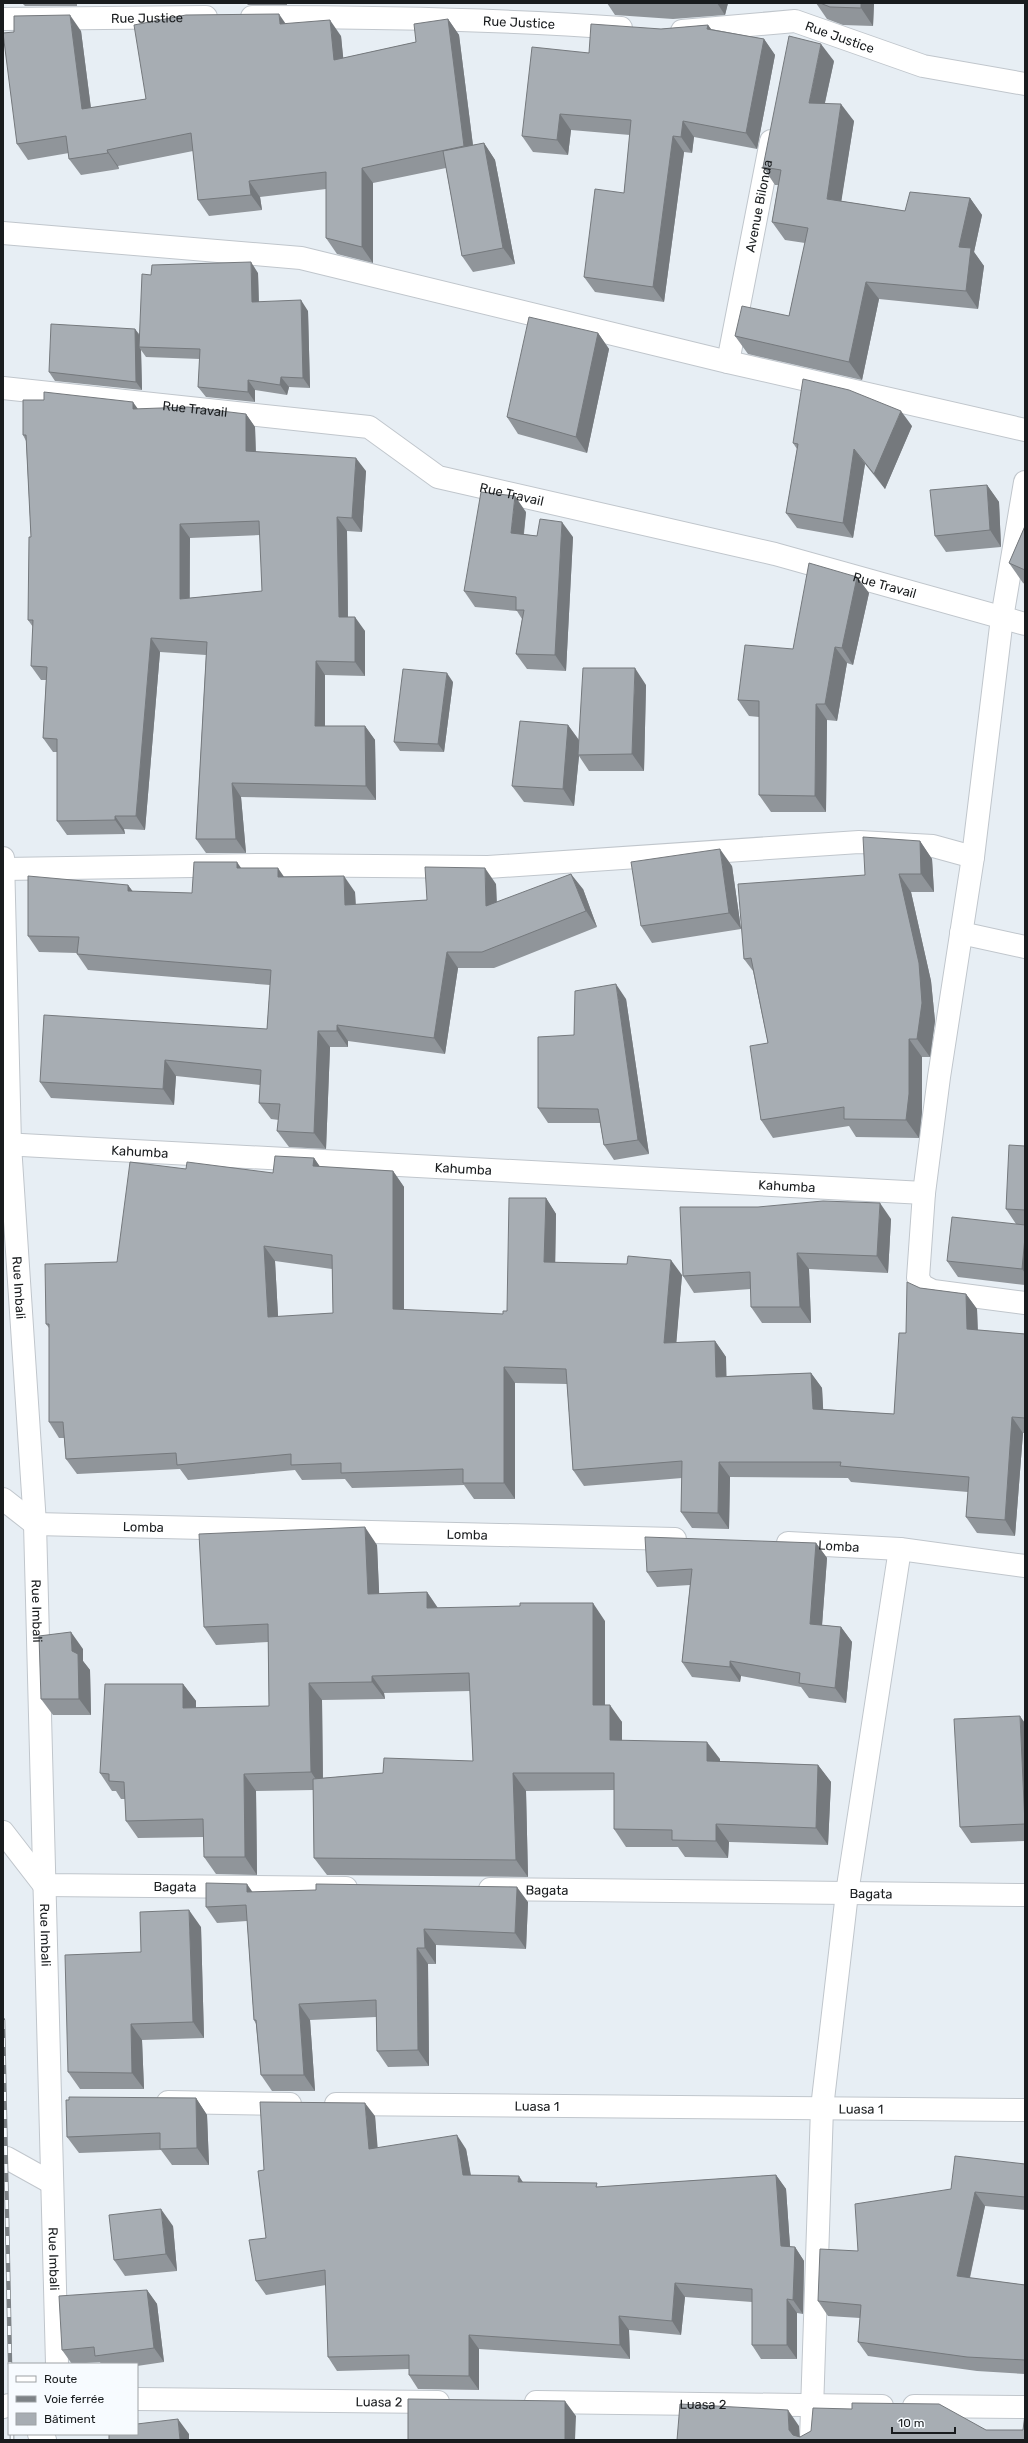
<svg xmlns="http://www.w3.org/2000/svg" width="1028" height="2443" font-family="Rubik,sans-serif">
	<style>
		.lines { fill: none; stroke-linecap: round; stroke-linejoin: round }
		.minor-casing { stroke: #c0c6cc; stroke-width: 24 }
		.minor { stroke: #fff; stroke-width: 22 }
		.rail-casing { stroke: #7d8286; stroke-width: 4.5 }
		.rail { stroke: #f7fbff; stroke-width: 3; stroke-dasharray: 9; stroke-linecap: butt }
		.wall { fill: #90959a; fill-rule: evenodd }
		.shaded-wall { fill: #75797d }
		.building { fill: #a7adb3; stroke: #75797d; fill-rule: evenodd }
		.labels { text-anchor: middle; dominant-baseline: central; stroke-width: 3; stroke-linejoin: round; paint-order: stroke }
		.street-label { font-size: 13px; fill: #191c1e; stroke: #f7fbff }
	</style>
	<rect width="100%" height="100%" fill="#e7eef4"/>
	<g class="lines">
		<defs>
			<g id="minor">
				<path id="s1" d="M 252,17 C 375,17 499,19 621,28"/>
				<path id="s2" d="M 3,19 L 206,17"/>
				<path id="s3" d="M 682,31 L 795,21 L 923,66 L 1025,84"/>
				<path d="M 3,233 L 301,258 L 728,362 L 1025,430"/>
				<path id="s4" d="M 728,362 L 771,141"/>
				<path id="s5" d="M 3,388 L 369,427 L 438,477 L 775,554 L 1025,624"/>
				<path d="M 1025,482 L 1002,618 L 973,857 L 939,1077 L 924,1193 L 918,1278 L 923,1286 L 933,1291 L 1025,1303"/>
				<path id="s6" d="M 3,858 L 10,1145 L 35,1524 L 57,2364"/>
				<path d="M 4,869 L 262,865 L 488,867 L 859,842 L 933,846 L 973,857"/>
				<path d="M 961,933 L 1025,947"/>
				<path id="s7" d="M 3,1144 L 924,1193"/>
				<path id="s8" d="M 3,1499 L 35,1524 L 675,1539"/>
				<path id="s9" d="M 788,1543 L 900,1549 L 1025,1566"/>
				<path id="s10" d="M 3,1832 L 44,1885 L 346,1888"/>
				<path id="s11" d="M 490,1889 L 1025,1895"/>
				<path d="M 168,2102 L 290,2104"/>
				<path id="s12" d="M 336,2104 L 1025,2110"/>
				<path d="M 3,2158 L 7,2158 L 52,2183"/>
				<path id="s13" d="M 137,2399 L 438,2402"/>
				<path id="s14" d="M 536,2402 L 882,2406"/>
				<path d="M 914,2406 L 1025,2407"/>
				<path d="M 3,2407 L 9,2405"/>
				<path d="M 39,2434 L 45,2440"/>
				<path d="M 811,2440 L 822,2108 L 847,1893 L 900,1549"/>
			</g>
		</defs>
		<use href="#minor" class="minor-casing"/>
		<use href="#minor" class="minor"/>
		<defs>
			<path id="rail" d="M 3,2020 L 10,2364
				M 12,2434 L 12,2440"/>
		</defs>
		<use href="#rail" class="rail-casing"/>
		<use href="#rail" class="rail"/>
	</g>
	<path class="wall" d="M 22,3 L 77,3 L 77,6 L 25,6 Z
		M 246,3 L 287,3 L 287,5 L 248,5 Z
		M 607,3 L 728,3 L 725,15 L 673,19 L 615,15 Z
		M 816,3 L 874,3 L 873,26 L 843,25 L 827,19 Z
		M 448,19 L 459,35 L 473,145 L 484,143 L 495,160 L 515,264 L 473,272 L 462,256 L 446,168 L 373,183 L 373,263 L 337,254 L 326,238 L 326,189 L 260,197 L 262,210 L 209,216 L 198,200 L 193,151 L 118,166 L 119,169 L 81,175 L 69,159 L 69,153 L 28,160 L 17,144 L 14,32 L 81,31 L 91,108 L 146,99 L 286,24 L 341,36 L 343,58 L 416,42 Z
		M 708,25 L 711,29 L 764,39 L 775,55 L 757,149 L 694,137 L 692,153 L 684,152 L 664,302 L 595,292 L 584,277 L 624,193 L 630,135 L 571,130 L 568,155 L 533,152 L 522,136 L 589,53 L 661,29 Z
		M 834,61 L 825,103 L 854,121 L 841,201 L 905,211 L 970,198 L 982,215 L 974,252 L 984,266 L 978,309 L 879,299 L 862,380 L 748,354 L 735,336 L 789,316 L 805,243 L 785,240 L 772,222 L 778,185 L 775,185 L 763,167 Z
		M 258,273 L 259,302 L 308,311 L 310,388 L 289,387 L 287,395 L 255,390 L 255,402 L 206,397 L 198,387 L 200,359 L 146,357 L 141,350 L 142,390 L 55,381 L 49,372 L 135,329 L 140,335 L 151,275 Z
		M 598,333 L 609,349 L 587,453 L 518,434 L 507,417 Z
		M 138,409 L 246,414 L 255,427 L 256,452 L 366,471 L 362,532 L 347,531 L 348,617 L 365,631 L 365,676 L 325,675 L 325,726 L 365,726 L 375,740 L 376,800 L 241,797 L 246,853 L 206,853 L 196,839 L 206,655 L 160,652 L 145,830 L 124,829 L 125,834 L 67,835 L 57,821 L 57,752 L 53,752 L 43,738 L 46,680 L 41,680 L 31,666 L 33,627 L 28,620 L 31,537 L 26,441 L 23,435 ZM 260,535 L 262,591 L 190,598 L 190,538 Z
		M 912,426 L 885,489 L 865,464 L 853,538 L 797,528 L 786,513 L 797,449 L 793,443 Z
		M 987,485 L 999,502 L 1001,547 L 946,552 L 935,536 Z
		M 526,512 L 524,534 L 537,536 L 573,537 L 566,671 L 527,669 L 516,654 L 522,619 L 517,611 L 475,607 L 464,591 Z
		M 1025,526 L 1025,584 L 1023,583 L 1009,563 Z
		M 857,577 L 869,593 L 853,665 L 847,663 L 837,721 L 827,720 L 826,812 L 771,812 L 759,795 L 759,717 L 749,716 L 738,700 L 793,649 Z
		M 453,682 L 444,752 L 400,751 L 394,742 Z
		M 646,685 L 644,771 L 589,771 L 579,756 L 574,806 L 524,802 L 512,786 L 568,725 L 579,740 Z
		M 920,841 L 932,859 L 934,892 L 911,892 L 931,981 L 935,1021 L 930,1057 L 922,1057 L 922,1112 L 919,1138 L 856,1137 L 849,1126 L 773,1138 L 761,1120 L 768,1043 L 753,971 L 744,959 L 865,875 Z
		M 732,866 L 741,929 L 652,943 L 641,926 Z
		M 241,868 L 355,892 L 356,905 L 427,900 L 496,884 L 497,902 L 583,889 L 597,927 L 494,968 L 458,968 L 445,1054 L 348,1041 L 348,1047 L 330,1047 L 326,1149 L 289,1147 L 277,1131 L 279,1120 L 271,1119 L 259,1103 L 260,1085 L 176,1076 L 174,1105 L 51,1098 L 40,1082 L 267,1029 L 270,985 L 88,970 L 77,954 L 77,953 L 39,952 L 28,936 L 128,885 L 133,892 L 192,893 Z
		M 626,999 L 649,1154 L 614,1160 L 604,1145 L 600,1123 L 548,1123 L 538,1108 L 574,1035 Z
		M 1025,1146 L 1025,1285 L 958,1277 L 947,1261 L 1016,1224 L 1006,1209 Z
		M 314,1158 L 320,1167 L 393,1171 L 404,1187 L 404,1310 L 503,1314 L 507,1311 L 546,1198 L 556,1214 L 555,1262 L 682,1275 L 676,1343 L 715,1341 L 726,1357 L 726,1376 L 811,1373 L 822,1388 L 823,1409 L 894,1414 L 906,1333 L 920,1288 L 966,1294 L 977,1309 L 978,1330 L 1025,1334 L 1025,1433 L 1023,1433 L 1015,1536 L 977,1533 L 966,1517 L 968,1492 L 851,1482 L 848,1478 L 730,1477 L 729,1529 L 692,1528 L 681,1512 L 682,1478 L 584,1486 L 573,1470 L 567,1384 L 515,1383 L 515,1499 L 474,1499 L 464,1485 L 352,1488 L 345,1479 L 302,1480 L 295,1470 L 188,1480 L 180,1469 L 77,1474 L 66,1459 L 64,1438 L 59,1438 L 49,1422 L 49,1328 L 46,1324 L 117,1262 L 186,1169 L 273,1173 ZM 275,1261 L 332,1269 L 333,1313 L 278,1317 Z
		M 891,1219 L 888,1273 L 809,1269 L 811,1323 L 762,1323 L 751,1307 L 751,1289 L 694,1293 L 683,1276 Z
		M 816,1543 L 827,1558 L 822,1625 L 841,1627 L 852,1642 L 846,1703 L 809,1698 L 801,1687 L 741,1676 L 740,1682 L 692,1677 L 682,1662 L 690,1585 L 657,1587 L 647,1572 Z
		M 377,1545 L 379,1594 L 427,1592 L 438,1608 L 605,1621 L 605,1705 L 622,1722 L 622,1741 L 720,1759 L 720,1761 L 818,1765 L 831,1782 L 828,1845 L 729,1842 L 728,1858 L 685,1857 L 678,1847 L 626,1847 L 614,1829 L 614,1790 L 526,1791 L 528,1877 L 327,1875 L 314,1858 L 313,1790 L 256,1791 L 257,1875 L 216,1874 L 204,1857 L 204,1837 L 138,1838 L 126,1821 L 125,1799 L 121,1799 L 116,1791 L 112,1791 L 100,1773 L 183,1684 L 196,1701 L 196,1708 L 269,1706 L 268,1642 L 216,1645 L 204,1627 ZM 470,1691 L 473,1761 L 383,1773 L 323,1778 L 322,1700 L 385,1699 L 384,1693 Z
		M 83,1649 L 83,1661 L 90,1670 L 91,1715 L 53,1715 L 41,1699 Z
		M 1025,1723 L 1025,1841 L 971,1843 L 960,1827 Z
		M 252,1892 L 528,1902 L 526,1949 L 436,1945 L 436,1964 L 428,1964 L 429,2066 L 388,2067 L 377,2051 L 376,2017 L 310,2020 L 315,2091 L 272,2091 L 261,2075 L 256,2024 L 254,2020 L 247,1921 L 217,1923 L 206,1907 Z
		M 201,1927 L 204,2038 L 142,2040 L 144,2089 L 80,2089 L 68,2072 L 141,1952 Z
		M 196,2098 L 207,2115 L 209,2165 L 172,2165 L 161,2150 L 79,2153 L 67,2137 Z
		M 375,2116 L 377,2148 L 466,2149 L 471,2175 L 523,2182 L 599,2187 L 776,2175 L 786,2189 L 790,2247 L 795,2247 L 804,2261 L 803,2314 L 797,2313 L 797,2359 L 761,2359 L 752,2345 L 752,2302 L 685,2297 L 681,2335 L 629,2330 L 630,2359 L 479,2349 L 479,2390 L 418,2389 L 409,2375 L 409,2369 L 337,2371 L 328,2357 L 326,2285 L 266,2295 L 256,2281 L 266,2238 L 264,2170 Z
		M 1025,2164 L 1025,2210 L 985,2206 L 970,2278 L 1025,2285 L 1025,2374 L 977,2371 L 868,2356 L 858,2342 L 860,2318 L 828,2316 L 818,2301 L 858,2251 L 951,2189 Z
		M 173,2226 L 177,2271 L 125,2276 L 114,2260 Z
		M 147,2290 L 157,2304 L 164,2362 L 137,2366 L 137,2364 L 101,2364 L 100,2362 L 72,2364 L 62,2350 Z"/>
	<path class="shaded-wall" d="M 717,3 L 728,3 L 725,15 Z
		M 861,3 L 874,3 L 873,26 L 861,8 Z
		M 279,14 L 290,30 L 280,24 Z
		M 70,15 L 81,31 L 93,125 L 82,109 Z
		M 448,19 L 459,35 L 475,162 L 464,146 Z
		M 330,20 L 341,36 L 345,75 L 334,60 Z
		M 708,25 L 719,40 L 707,29 Z
		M 764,39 L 775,55 L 757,149 L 746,133 Z
		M 821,44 L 834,61 L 821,120 L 809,103 Z
		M 841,104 L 854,121 L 839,216 L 827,199 Z
		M 560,114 L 571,130 L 568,155 L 557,140 Z
		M 683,121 L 694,137 L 692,153 L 681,137 Z
		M 673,136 L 684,152 L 664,302 L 653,287 Z
		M 484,143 L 495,160 L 515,264 L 503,248 Z
		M 107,150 L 118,166 L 119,169 L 108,153 Z
		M 362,168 L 373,183 L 373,263 L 362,247 Z
		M 249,181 L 260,197 L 262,210 L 251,195 Z
		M 970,198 L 982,215 L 974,252 L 984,266 L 978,309 L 966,291 L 959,247 Z
		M 251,262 L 258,273 L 259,313 L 252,302 Z
		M 866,282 L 879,299 L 862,380 L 849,362 Z
		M 301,300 L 308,311 L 310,388 L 303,378 Z
		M 135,329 L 141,338 L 139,347 L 141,350 L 142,390 L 136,382 Z
		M 598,333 L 609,349 L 587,453 L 576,437 Z
		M 281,377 L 289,387 L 287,395 L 280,385 Z
		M 248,380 L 255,390 L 255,402 L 248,392 Z
		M 133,402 L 143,416 L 133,409 Z
		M 901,411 L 912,426 L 885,489 L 874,474 Z
		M 246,414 L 255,427 L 256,465 L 246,451 Z
		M 854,449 L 865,464 L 853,538 L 843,523 Z
		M 356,458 L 366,471 L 362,532 L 352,518 Z
		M 987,485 L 999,502 L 1001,547 L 990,530 Z
		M 515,496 L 526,512 L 522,548 L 511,533 Z
		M 337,517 L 347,531 L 348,631 L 339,617 Z
		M 562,522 L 573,537 L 566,671 L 555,655 Z
		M 180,524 L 190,538 L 189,613 L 180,599 Z
		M 857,577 L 869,593 L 853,665 L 842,648 Z
		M 355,617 L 365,631 L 365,676 L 355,662 Z
		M 151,638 L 160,652 L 145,830 L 136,816 Z
		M 835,647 L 847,663 L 837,721 L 825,704 Z
		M 316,661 L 325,675 L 325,740 L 315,726 Z
		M 635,668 L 646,685 L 644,771 L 632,754 Z
		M 447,673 L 453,682 L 444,752 L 438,744 Z
		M 816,704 L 827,720 L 826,812 L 815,796 Z
		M 568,725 L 580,742 L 578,755 L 579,756 L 574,806 L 563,789 Z
		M 365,726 L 375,740 L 376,800 L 366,786 Z
		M 232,783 L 241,797 L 246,853 L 236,839 Z
		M 115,816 L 124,829 L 125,834 L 115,820 Z
		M 920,841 L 932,859 L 934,892 L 921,874 Z
		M 720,849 L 732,866 L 741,929 L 729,913 Z
		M 237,862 L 248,878 L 237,868 Z
		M 278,868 L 289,884 L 278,877 Z
		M 485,868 L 496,884 L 497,922 L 486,906 Z
		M 571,874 L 583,889 L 597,927 L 586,911 Z
		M 899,874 L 911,892 L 931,981 L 935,1021 L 930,1057 L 917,1039 Z
		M 344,876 L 355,892 L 356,921 L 345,905 Z
		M 128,885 L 139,900 L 128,891 Z
		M 447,952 L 458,968 L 445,1054 L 434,1038 Z
		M 616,984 L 626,999 L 649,1154 L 638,1140 Z
		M 337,1025 L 348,1041 L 348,1047 L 337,1031 Z
		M 318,1031 L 330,1047 L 326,1149 L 314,1133 Z
		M 909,1039 L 922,1057 L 922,1112 L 919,1138 L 906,1120 Z
		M 165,1060 L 176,1076 L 174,1105 L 163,1089 Z
		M 314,1158 L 325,1174 L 313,1166 Z
		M 393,1171 L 404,1187 L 404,1325 L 393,1309 Z
		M 546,1198 L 556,1214 L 555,1277 L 544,1262 Z
		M 880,1203 L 891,1219 L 888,1273 L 877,1256 Z
		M 1025,1237 L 1025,1273 L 1022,1269 Z
		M 264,1246 L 275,1261 L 279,1333 L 268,1317 Z
		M 797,1253 L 809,1269 L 811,1323 L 800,1307 Z
		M 671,1260 L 682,1275 L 675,1359 L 664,1343 Z
		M 966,1294 L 977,1309 L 978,1345 L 967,1329 Z
		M 715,1341 L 726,1357 L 727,1392 L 716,1377 Z
		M 504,1367 L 515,1383 L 515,1499 L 504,1483 Z
		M 811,1373 L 822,1388 L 824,1424 L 813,1409 Z
		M 1012,1417 L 1023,1433 L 1015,1536 L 1005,1520 Z
		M 719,1462 L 730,1477 L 729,1529 L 718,1513 Z
		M 365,1527 L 377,1545 L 380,1612 L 368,1594 Z
		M 816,1543 L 827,1558 L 821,1639 L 810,1624 Z
		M 427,1592 L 439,1610 L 427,1608 Z
		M 593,1603 L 605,1621 L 605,1722 L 593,1705 Z
		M 841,1627 L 852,1642 L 846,1703 L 835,1688 Z
		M 71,1632 L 83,1649 L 83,1661 L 90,1670 L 91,1715 L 79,1699 L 72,1651 Z
		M 730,1661 L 741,1676 L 740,1682 L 730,1667 Z
		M 372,1676 L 384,1693 L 385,1699 L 372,1682 Z
		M 309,1683 L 322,1700 L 323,1790 L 311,1772 Z
		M 183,1684 L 196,1701 L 196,1726 L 183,1708 Z
		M 610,1705 L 622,1722 L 622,1758 L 610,1740 Z
		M 1020,1716 L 1025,1723 L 1025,1821 Z
		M 707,1742 L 720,1759 L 720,1779 L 707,1761 Z
		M 818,1765 L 831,1782 L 828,1845 L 816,1828 Z
		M 513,1773 L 526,1791 L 528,1877 L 516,1860 Z
		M 244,1774 L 256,1791 L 257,1875 L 245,1857 Z
		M 716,1824 L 729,1842 L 728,1858 L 716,1841 Z
		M 247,1884 L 258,1900 L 247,1892 Z
		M 517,1887 L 528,1902 L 526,1949 L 515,1933 Z
		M 189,1910 L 201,1927 L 204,2038 L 193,2022 Z
		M 424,1929 L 436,1945 L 436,1964 L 425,1948 Z
		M 417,1948 L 428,1964 L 429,2066 L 418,2050 Z
		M 299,2004 L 310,2020 L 315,2091 L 304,2075 Z
		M 131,2024 L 142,2040 L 144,2089 L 132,2073 Z
		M 196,2098 L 207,2115 L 209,2165 L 197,2148 Z
		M 365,2103 L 375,2116 L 379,2163 L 369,2149 Z
		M 457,2135 L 466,2149 L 473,2189 L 463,2175 Z
		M 776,2175 L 786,2189 L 791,2260 L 781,2246 Z
		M 519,2176 L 528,2190 L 518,2182 Z
		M 975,2192 L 985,2206 L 967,2290 L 957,2276 Z
		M 161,2209 L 173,2226 L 177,2271 L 166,2254 Z
		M 795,2247 L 804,2261 L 803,2314 L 793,2300 Z
		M 675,2283 L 685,2297 L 681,2335 L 672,2321 Z
		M 147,2290 L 157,2304 L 164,2362 L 154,2348 Z
		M 787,2299 L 797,2313 L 797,2359 L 787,2345 Z
		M 619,2316 L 629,2330 L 630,2359 L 620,2345 Z
		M 469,2335 L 479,2349 L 479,2390 L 469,2376 Z
		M 565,2401 L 576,2416 L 575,2440 L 565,2440 Z
		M 788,2410 L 799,2426 L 800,2440 L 796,2440 L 789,2430 Z
		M 178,2419 L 189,2434 L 189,2440 L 180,2440 Z"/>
	<path class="building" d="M 820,3 L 861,3 L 861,8 L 830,7 Z
		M 279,14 L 280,24 L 330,20 L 334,60 L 416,42 L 414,24 L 448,19 L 464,146 L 362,168 L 362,247 L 326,238 L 326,172 L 249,181 L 251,195 L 198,200 L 191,133 L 107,150 L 108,153 L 69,159 L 66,136 L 17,144 L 3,33 L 14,32 L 14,16 L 70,15 L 82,109 L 146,99 L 134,25 L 186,15 Z
		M 591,24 L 661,29 L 708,25 L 707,29 L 764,39 L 746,133 L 683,121 L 681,137 L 673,136 L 653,287 L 584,277 L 595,189 L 624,193 L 631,120 L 560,114 L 557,140 L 522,136 L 532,47 L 589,53 Z
		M 789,36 L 821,44 L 809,103 L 841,104 L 827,199 L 905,211 L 910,192 L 970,198 L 959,247 L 971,248 L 966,291 L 866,282 L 849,362 L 735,336 L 742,306 L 789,316 L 808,228 L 772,222 L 781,170 L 763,167 Z
		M 484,143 L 503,248 L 462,256 L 443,151 Z
		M 251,262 L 252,302 L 301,300 L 303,378 L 281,377 L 280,385 L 248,380 L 248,392 L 198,387 L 200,349 L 139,347 L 142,274 L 151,275 L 152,265 Z
		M 529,317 L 598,333 L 576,437 L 507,417 Z
		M 51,324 L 135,329 L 136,382 L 49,372 Z
		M 803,379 L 849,390 L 901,411 L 874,474 L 854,449 L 843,523 L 786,513 L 798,444 L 793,443 Z
		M 44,392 L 133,402 L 133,409 L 188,407 L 246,414 L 246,451 L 356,458 L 352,518 L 337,517 L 339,617 L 355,617 L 355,662 L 316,661 L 315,726 L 365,726 L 366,786 L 232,783 L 236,839 L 196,839 L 207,642 L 151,638 L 136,816 L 115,816 L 115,820 L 57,821 L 57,739 L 43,738 L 47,667 L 31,666 L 33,620 L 28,620 L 29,537 L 31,537 L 26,435 L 23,435 L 23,400 L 44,400 ZM 259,521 L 262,591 L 180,599 L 180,524 Z
		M 987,485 L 990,530 L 935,536 L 930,490 Z
		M 481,492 L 515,496 L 511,533 L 537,536 L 540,519 L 562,522 L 555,655 L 516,654 L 524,610 L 516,610 L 516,597 L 464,591 Z
		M 1025,526 L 1025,570 L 1009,563 Z
		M 809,563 L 857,577 L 842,648 L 835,647 L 825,704 L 816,704 L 815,796 L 759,795 L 759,701 L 738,700 L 745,645 L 793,649 Z
		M 583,668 L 635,668 L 632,754 L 578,755 Z
		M 403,669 L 447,673 L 438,744 L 394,742 Z
		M 520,721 L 568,725 L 563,789 L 512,786 Z
		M 863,837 L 920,841 L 921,874 L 899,874 L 919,963 L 922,1003 L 917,1039 L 909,1039 L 909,1094 L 906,1120 L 844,1119 L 844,1107 L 761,1120 L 750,1046 L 768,1043 L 751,958 L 744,959 L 738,884 L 865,875 Z
		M 720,849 L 729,913 L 641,926 L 631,862 Z
		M 194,862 L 237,862 L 237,868 L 278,868 L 278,877 L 344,876 L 345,905 L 427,900 L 425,867 L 485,868 L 486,906 L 571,874 L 586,911 L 482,952 L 447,952 L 434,1038 L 337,1025 L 337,1031 L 318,1031 L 314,1133 L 277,1131 L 280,1104 L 259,1103 L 261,1070 L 165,1060 L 163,1089 L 40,1082 L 44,1015 L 267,1029 L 271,970 L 77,954 L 79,937 L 28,936 L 28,876 L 128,885 L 128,891 L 192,893 Z
		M 616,984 L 638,1140 L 604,1145 L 598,1109 L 538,1108 L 538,1037 L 574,1035 L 575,991 Z
		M 1009,1145 L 1025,1146 L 1025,1210 L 1006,1209 Z
		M 275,1156 L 314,1158 L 313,1166 L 393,1171 L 393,1309 L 503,1314 L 503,1311 L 507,1311 L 509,1198 L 546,1198 L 544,1262 L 627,1264 L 628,1256 L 671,1260 L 664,1343 L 715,1341 L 716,1377 L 811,1373 L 813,1409 L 894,1414 L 899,1333 L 906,1333 L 907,1282 L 920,1288 L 966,1294 L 967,1329 L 1025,1334 L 1025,1418 L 1012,1417 L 1005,1520 L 966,1517 L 969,1477 L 840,1466 L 841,1462 L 719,1462 L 718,1513 L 681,1512 L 682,1461 L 573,1470 L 566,1369 L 504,1367 L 504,1483 L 463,1483 L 463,1469 L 341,1473 L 341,1463 L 291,1465 L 291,1454 L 177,1465 L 176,1453 L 66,1459 L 63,1422 L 49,1422 L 49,1324 L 46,1324 L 45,1264 L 117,1262 L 130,1162 L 186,1169 L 187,1162 L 273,1173 ZM 264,1246 L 332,1255 L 333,1313 L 268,1317 Z
		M 823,1201 L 880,1203 L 877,1256 L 797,1253 L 800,1307 L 751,1307 L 750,1272 L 683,1276 L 680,1207 L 758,1207 Z
		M 952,1217 L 1025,1225 L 1025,1237 L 1022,1269 L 947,1261 Z
		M 365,1527 L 368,1594 L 427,1592 L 427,1608 L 520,1606 L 520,1603 L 593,1603 L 593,1705 L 610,1705 L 610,1740 L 707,1742 L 707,1761 L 818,1765 L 816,1828 L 716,1824 L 716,1841 L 672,1840 L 672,1830 L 614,1829 L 614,1773 L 513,1773 L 516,1860 L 314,1858 L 313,1779 L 383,1773 L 384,1758 L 473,1761 L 469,1673 L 372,1676 L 372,1682 L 309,1683 L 311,1772 L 244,1774 L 245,1857 L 204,1857 L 203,1819 L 126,1821 L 124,1782 L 109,1781 L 109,1774 L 100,1773 L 105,1684 L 183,1684 L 183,1708 L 269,1706 L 268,1624 L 204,1627 L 199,1534 Z
		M 645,1537 L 816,1543 L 810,1624 L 841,1627 L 835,1688 L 799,1683 L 800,1673 L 730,1661 L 730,1667 L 682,1662 L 692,1569 L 647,1572 Z
		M 71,1632 L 72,1651 L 78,1654 L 79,1699 L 41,1699 L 39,1636 Z
		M 1020,1716 L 1025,1824 L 960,1827 L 954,1719 Z
		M 206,1883 L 247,1884 L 247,1892 L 316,1890 L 316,1884 L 517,1887 L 515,1933 L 424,1929 L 425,1948 L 417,1948 L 418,2050 L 377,2051 L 376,2000 L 299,2004 L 304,2075 L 261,2075 L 256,2020 L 254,2020 L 246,1905 L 206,1907 Z
		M 189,1910 L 193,2022 L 131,2024 L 132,2073 L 68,2072 L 65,1955 L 141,1952 L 140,1912 Z
		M 69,2097 L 196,2098 L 197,2148 L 160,2149 L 160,2133 L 67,2137 L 66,2100 L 69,2100 Z
		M 260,2102 L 365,2103 L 369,2149 L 457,2135 L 463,2175 L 519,2176 L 518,2182 L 597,2183 L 596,2187 L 776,2175 L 781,2246 L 795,2247 L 793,2300 L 787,2299 L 787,2345 L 752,2345 L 752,2289 L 675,2283 L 672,2321 L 619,2316 L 620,2345 L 469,2335 L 469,2376 L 409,2375 L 409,2355 L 328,2357 L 325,2270 L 256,2281 L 249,2240 L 266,2238 L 258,2171 L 264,2170 Z
		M 955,2156 L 1025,2164 L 1025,2197 L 975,2192 L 957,2276 L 1025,2285 L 1025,2360 L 967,2357 L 858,2342 L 861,2305 L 818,2301 L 820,2249 L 858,2251 L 855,2204 L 951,2189 Z
		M 161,2209 L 166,2254 L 114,2260 L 109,2215 Z
		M 147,2290 L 154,2348 L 95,2356 L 94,2347 L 62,2350 L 59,2296 Z
		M 408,2399 L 565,2401 L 565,2440 L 408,2440 Z
		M 852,2403 L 939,2404 L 986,2430 L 1023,2430 L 1025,2414 L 1025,2440 L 677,2440 L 680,2404 L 788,2410 L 789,2430 L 793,2435 L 800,2437 L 811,2431 L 813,2408 L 852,2409 Z
		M 178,2419 L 180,2440 L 109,2440 L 109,2434 L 137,2434 L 137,2424 Z"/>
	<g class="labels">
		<g class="street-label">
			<text stroke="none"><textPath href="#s2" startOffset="144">Rue Justice</textPath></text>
			<text stroke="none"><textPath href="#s1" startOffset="267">Rue Justice</textPath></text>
			<text stroke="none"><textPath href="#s3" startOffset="161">Rue Justice</textPath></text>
			<text stroke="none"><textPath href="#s4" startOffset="159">Avenue Bilonda</textPath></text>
			<text stroke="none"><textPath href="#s5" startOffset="193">Rue Travail</textPath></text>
			<text stroke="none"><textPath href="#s5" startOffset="529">Rue Travail</textPath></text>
			<text stroke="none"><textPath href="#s5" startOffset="913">Rue Travail</textPath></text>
			<text stroke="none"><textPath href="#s7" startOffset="137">Kahumba</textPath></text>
			<text stroke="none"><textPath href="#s7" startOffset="461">Kahumba</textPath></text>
			<text stroke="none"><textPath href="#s7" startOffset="785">Kahumba</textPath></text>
			<text stroke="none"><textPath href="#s6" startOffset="430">Rue Imbali</textPath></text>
			<text stroke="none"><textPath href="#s8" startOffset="149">Lomba</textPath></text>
			<text stroke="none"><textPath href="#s8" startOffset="473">Lomba</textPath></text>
			<text stroke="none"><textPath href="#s9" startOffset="51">Lomba</textPath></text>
			<text stroke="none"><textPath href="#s6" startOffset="754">Rue Imbali</textPath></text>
			<text stroke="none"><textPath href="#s10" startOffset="198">Bagata</textPath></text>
			<text stroke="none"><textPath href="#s11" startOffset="57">Bagata</textPath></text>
			<text stroke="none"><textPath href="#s11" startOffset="381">Bagata</textPath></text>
			<text stroke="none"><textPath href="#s6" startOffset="1078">Rue Imbali</textPath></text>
			<text stroke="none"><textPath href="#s12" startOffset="201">Luasa 1</textPath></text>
			<text stroke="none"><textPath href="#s12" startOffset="525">Luasa 1</textPath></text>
			<text stroke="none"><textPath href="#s6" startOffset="1402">Rue Imbali</textPath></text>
			<text stroke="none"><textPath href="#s13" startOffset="242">Luasa 2</textPath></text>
			<text stroke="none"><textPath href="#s14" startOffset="167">Luasa 2</textPath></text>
		</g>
	</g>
	<rect width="1028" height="2443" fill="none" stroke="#191c1e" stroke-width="8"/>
	<rect x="8" y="2363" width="130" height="72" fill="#f7fbff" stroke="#9ea2a5"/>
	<rect x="16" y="2376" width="20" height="6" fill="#ffffff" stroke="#9ea2a5"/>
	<text x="44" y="2383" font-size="12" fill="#191c1e">Route</text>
	<rect x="16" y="2396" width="20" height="6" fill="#7d8286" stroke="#9ea2a5"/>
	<text x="44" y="2403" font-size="12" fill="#191c1e">Voie ferrée</text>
	<rect x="16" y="2413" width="20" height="12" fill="#a7adb3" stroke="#9ea2a5"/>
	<text x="44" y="2423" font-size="12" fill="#191c1e">Bâtiment</text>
	<path d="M892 2427v6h63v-6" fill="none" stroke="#191c1e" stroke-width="2"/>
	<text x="898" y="2427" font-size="12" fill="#191c1e" stroke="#f7fbff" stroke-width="3" paint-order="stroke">10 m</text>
</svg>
